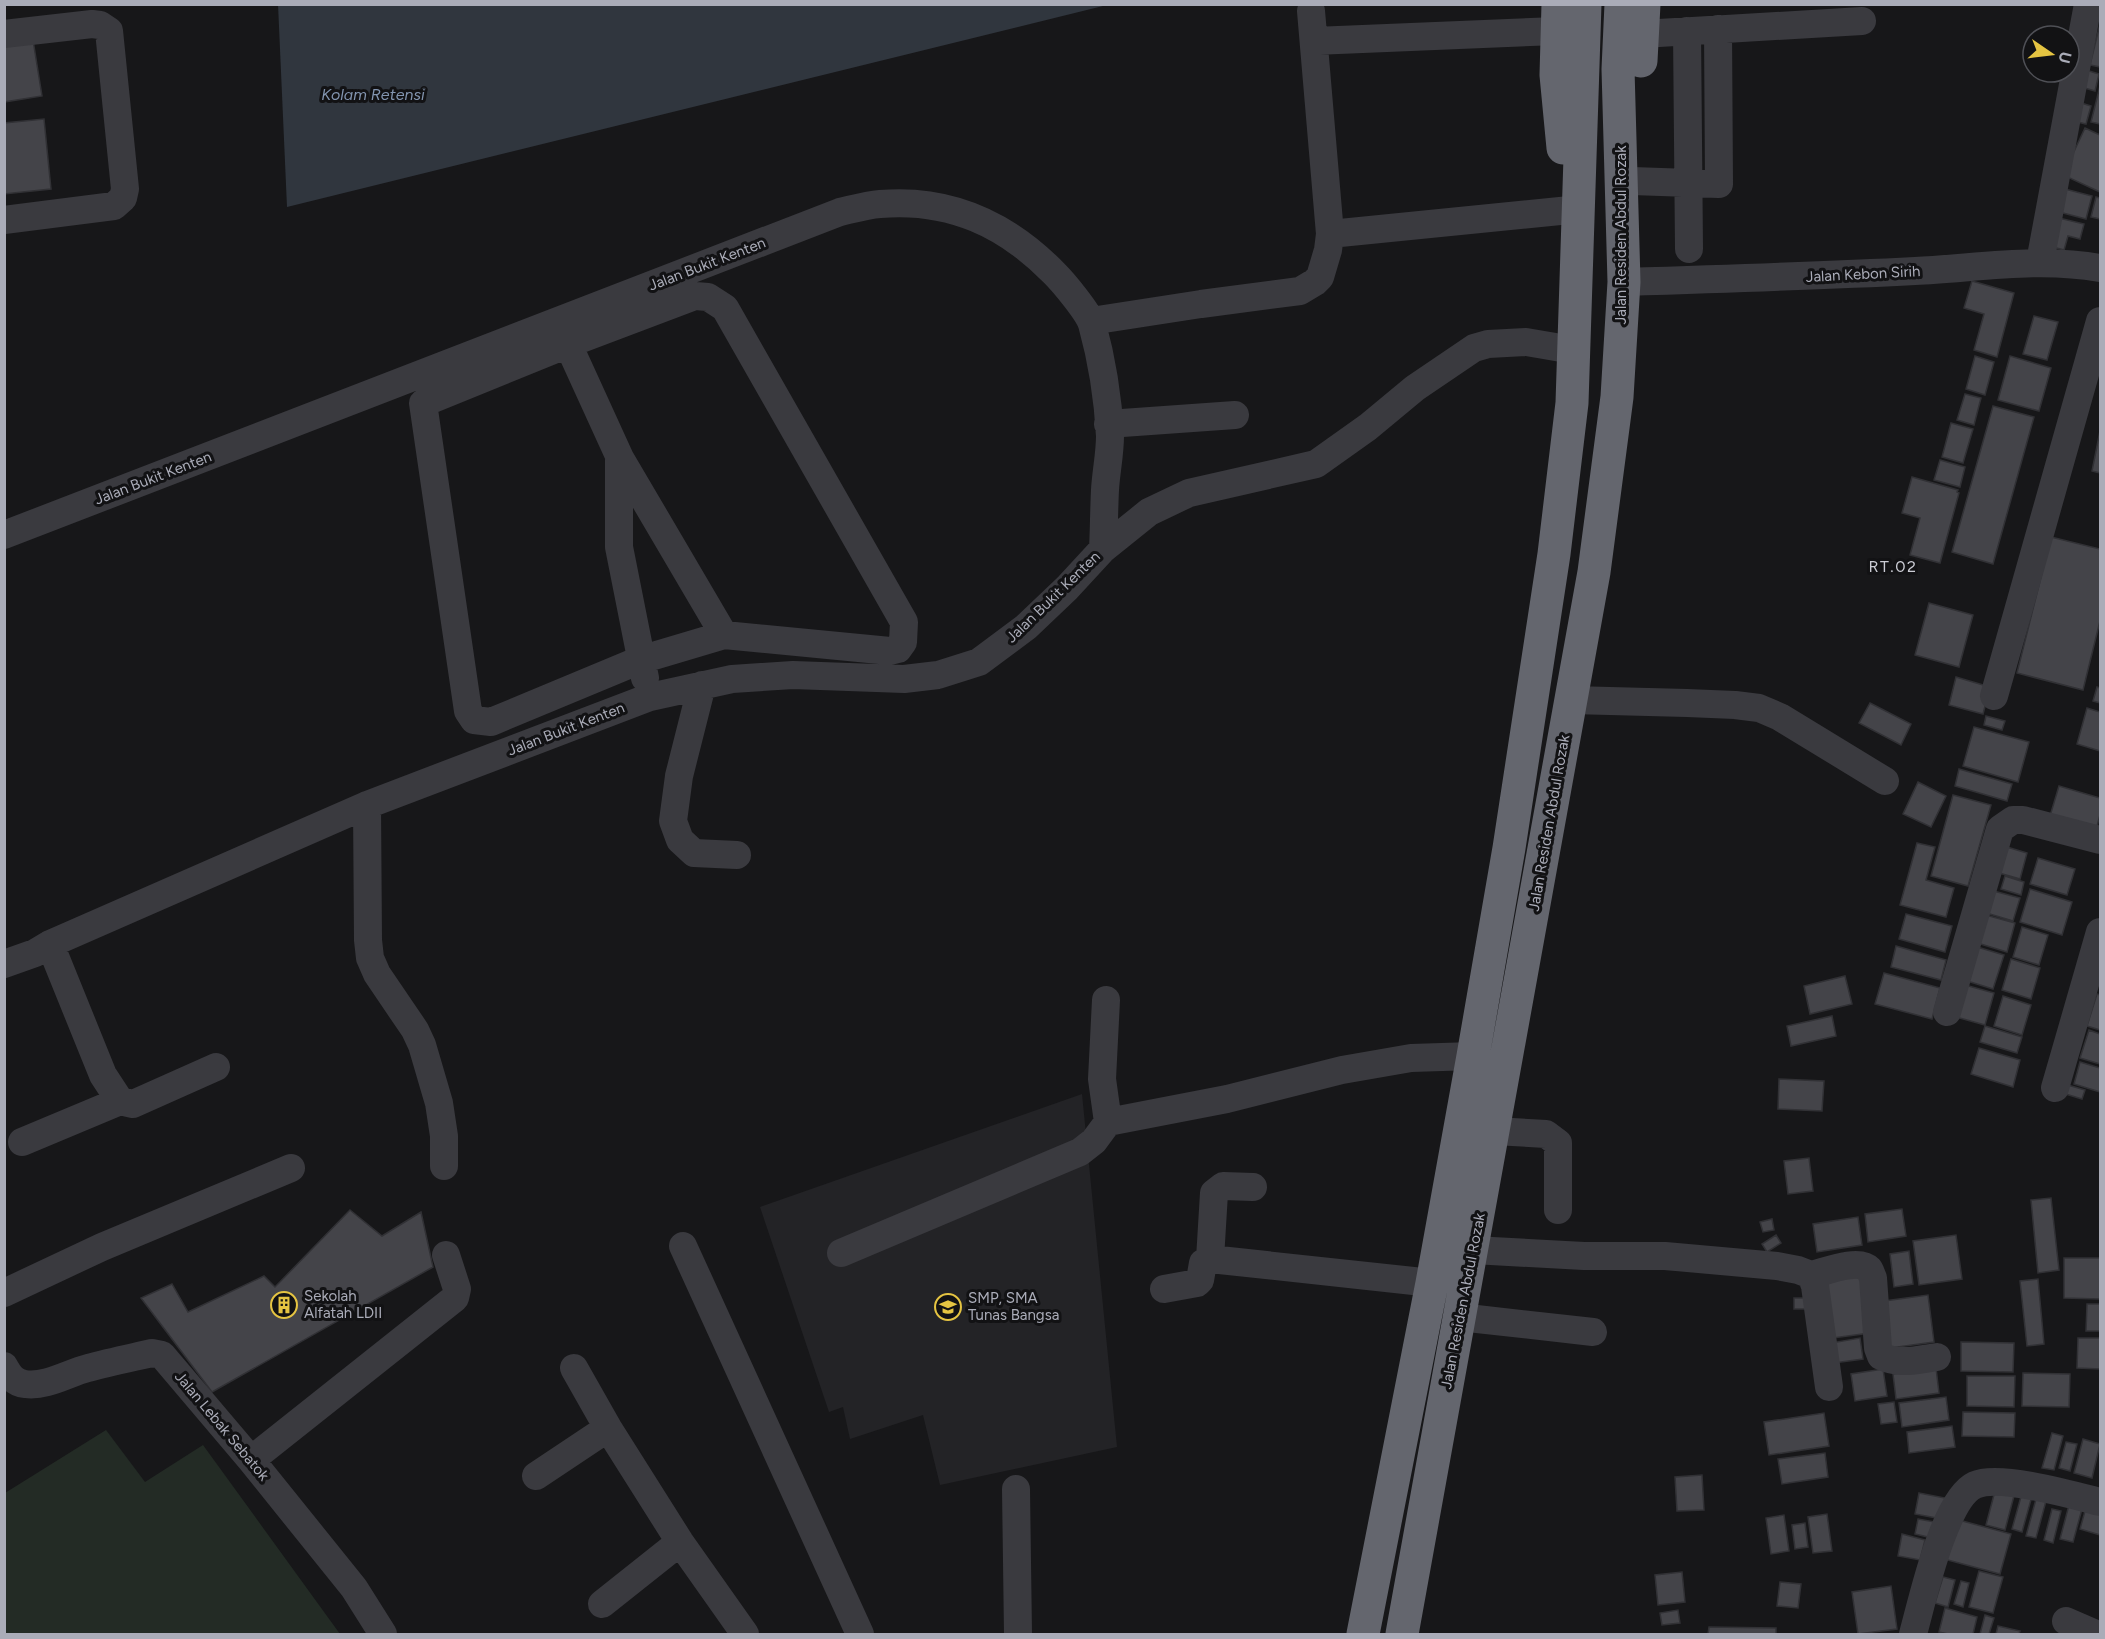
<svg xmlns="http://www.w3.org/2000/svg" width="2105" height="1639" font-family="Figtree,sans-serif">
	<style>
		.built { fill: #232326 }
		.green { fill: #232b25 }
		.water { fill: #30363e }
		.building { fill: #444449; stroke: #313135; stroke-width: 1.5 }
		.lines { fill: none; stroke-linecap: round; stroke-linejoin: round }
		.minor { stroke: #3a3a3f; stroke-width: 28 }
		.highway { stroke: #64666e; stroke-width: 33 }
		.labels { text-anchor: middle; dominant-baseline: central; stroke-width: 6; stroke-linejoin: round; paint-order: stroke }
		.street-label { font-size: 15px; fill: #aaacb8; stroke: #121214 }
		.poi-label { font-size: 15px; fill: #aaacb8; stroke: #121214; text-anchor: start }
		.water-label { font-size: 16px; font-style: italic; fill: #8395b0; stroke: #121214 }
		.neighbourhood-label { font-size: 16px; letter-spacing: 1.5px; fill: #cbccd4; stroke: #121214 }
	</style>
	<rect width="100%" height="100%" fill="#171719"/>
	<path class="built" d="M 1082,1094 L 1117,1447 L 940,1485 L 923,1415 L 850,1439 L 843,1407 L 829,1412 L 760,1207 Z"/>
	<path class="green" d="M 106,1430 L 145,1482 L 203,1445 L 340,1634 L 5,1634 L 5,1493 Z"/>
	<path class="water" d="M 278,4 L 1107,4 L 1107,5 L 287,207 Z"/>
	<path class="building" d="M 2100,24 L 2100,67 L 2090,65 Z
		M 33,40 L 42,96 L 4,102 L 4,44 Z
		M 2086,70 L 2099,74 L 2095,91 L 2081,87 Z
		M 2100,86 L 2100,124 L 2091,122 Z
		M 2078,102 L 2091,106 L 2086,124 L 2073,121 Z
		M 44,119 L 51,189 L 4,194 L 4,123 Z
		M 2085,128 L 2100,135 L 2100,192 L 2063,175 Z
		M 2065,189 L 2092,196 L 2086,219 L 2059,212 Z
		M 2096,197 L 2100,198 L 2100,219 L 2091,217 Z
		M 2059,218 L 2084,224 L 2080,239 L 2068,236 L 2064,250 L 2049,246 Z
		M 1972,281 L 2014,293 L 1997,357 L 1974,350 L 1984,314 L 1964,308 Z
		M 2034,316 L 2058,322 L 2047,360 L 2023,354 Z
		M 1975,356 L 1994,362 L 1985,395 L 1966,389 Z
		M 2010,356 L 2051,368 L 2039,411 L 1998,400 Z
		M 1965,394 L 1981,398 L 1974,425 L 1957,420 Z
		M 1993,406 L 2034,417 L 1993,564 L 1952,552 Z
		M 1951,423 L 1973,429 L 1963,463 L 1942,457 Z
		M 2100,431 L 2100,473 L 2092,471 Z
		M 1940,460 L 1965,467 L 1960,487 L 1934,480 Z
		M 1912,477 L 1958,490 L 1957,492 L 1959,493 L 1940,563 L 1910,555 L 1920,518 L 1902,513 Z
		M 2051,537 L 2100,549 L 2100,621 L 2083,690 L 2017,673 Z
		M 1929,603 L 1973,615 L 1959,667 L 1915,655 Z
		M 1956,677 L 1990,687 L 1983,714 L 1949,705 Z
		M 2097,687 L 2100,688 L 2100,703 L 2093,701 Z
		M 1870,703 L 1911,724 L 1901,745 L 1859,723 Z
		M 2087,708 L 2100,712 L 2100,751 L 2077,744 Z
		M 1986,716 L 2005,721 L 2002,730 L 1984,725 Z
		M 1974,727 L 2029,742 L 2018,782 L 1963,766 Z
		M 1959,769 L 2012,784 L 2007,801 L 1955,786 Z
		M 1918,782 L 1946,796 L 1931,827 L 1903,814 Z
		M 2059,786 L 2100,798 L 2100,815 L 2096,830 L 2050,816 Z
		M 1953,795 L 1991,805 L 1968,886 L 1931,876 Z
		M 1917,843 L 1935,847 L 1926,880 L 1954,888 L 1946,917 L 1900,905 Z
		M 2007,847 L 2027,853 L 2020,879 L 1999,873 Z
		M 2038,858 L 2075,869 L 2067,895 L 2030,884 Z
		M 2005,876 L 2024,882 L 2021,895 L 2001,889 Z
		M 2030,889 L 2072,902 L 2062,935 L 2020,922 Z
		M 1990,890 L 2020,898 L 2013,921 L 1983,912 Z
		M 1906,914 L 1952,926 L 1945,952 L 1899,939 Z
		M 1982,914 L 2015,923 L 2007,952 L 1974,942 Z
		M 2022,927 L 2048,935 L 2039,965 L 2013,957 Z
		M 1896,946 L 1946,960 L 1941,980 L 1891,967 Z
		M 1974,946 L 2004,955 L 1993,989 L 1964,980 Z
		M 2011,959 L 2040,968 L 2031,999 L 2002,990 Z
		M 1884,973 L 1940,988 L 1932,1019 L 1875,1004 Z
		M 1845,976 L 1852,1004 L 1810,1014 L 1804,986 Z
		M 1965,985 L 1994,993 L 1985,1025 L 1956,1017 Z
		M 2097,994 L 2100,995 L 2100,1030 L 2087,1026 Z
		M 2003,996 L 2031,1005 L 2022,1035 L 1994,1026 Z
		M 1832,1016 L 1836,1036 L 1791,1046 L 1787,1026 Z
		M 1985,1026 L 2022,1037 L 2017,1053 L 1980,1042 Z
		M 2089,1030 L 2100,1034 L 2100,1064 L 2080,1058 Z
		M 1979,1048 L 2020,1060 L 2013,1087 L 1971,1074 Z
		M 2080,1062 L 2100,1068 L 2100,1092 L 2074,1084 Z
		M 1779,1079 L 1824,1081 L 1822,1111 L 1778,1109 Z
		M 2061,1083 L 2085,1090 L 2082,1099 L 2059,1092 Z
		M 1809,1158 L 1813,1191 L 1788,1194 L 1784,1161 Z
		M 2051,1198 L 2059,1270 L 2038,1273 L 2031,1200 Z
		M 1902,1209 L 1906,1236 L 1868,1242 L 1865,1214 Z
		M 350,1210 L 382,1236 L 421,1212 L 433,1267 L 212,1392 L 141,1298 L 172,1284 L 188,1312 L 264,1276 L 275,1287 Z
		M 1858,1217 L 1862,1245 L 1817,1252 L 1813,1224 Z
		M 1772,1219 L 1774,1230 L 1763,1232 L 1760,1222 Z
		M 1776,1235 L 1781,1243 L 1767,1252 L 1762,1244 Z
		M 1956,1235 L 1962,1279 L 1919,1285 L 1913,1241 Z
		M 1909,1251 L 1913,1284 L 1894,1287 L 1890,1254 Z
		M 2064,1258 L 2100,1258 L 2100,1299 L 2064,1298 Z
		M 1861,1270 L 1870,1333 L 1833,1338 L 1825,1276 Z
		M 2038,1279 L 2044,1344 L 2027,1346 L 2020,1281 Z
		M 1928,1295 L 1934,1342 L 1883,1349 L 1877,1302 Z
		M 1794,1298 L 1811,1298 L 1811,1309 L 1794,1309 Z
		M 2087,1304 L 2100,1304 L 2100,1331 L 2086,1331 Z
		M 1860,1338 L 1863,1359 L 1834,1363 L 1831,1343 Z
		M 2078,1338 L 2100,1338 L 2100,1369 L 2077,1368 Z
		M 1961,1342 L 2014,1343 L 2013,1372 L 1961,1371 Z
		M 1936,1368 L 1939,1393 L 1896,1399 L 1893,1374 Z
		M 1883,1369 L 1887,1396 L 1855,1401 L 1851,1374 Z
		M 2023,1373 L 2070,1374 L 2069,1407 L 2022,1406 Z
		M 1967,1376 L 2015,1376 L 2014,1407 L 1967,1406 Z
		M 1946,1397 L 1949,1420 L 1902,1427 L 1899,1403 Z
		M 1894,1402 L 1897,1422 L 1881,1424 L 1878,1404 Z
		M 1963,1412 L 2015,1413 L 2014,1437 L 1962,1436 Z
		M 1824,1413 L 1829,1446 L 1769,1455 L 1764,1422 Z
		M 1952,1426 L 1955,1447 L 1909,1453 L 1907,1432 Z
		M 2052,1433 L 2063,1436 L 2054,1470 L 2042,1468 Z
		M 2083,1439 L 2100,1444 L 2092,1478 L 2074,1473 Z
		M 2066,1442 L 2077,1444 L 2070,1471 L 2059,1468 Z
		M 1825,1453 L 1828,1477 L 1782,1484 L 1778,1459 Z
		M 1702,1475 L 1704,1510 L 1677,1511 L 1675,1477 Z
		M 1996,1487 L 2015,1492 L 2005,1530 L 1986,1525 Z
		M 1919,1493 L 1945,1498 L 1942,1519 L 1915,1514 Z
		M 2022,1493 L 2032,1496 L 2022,1532 L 2012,1529 Z
		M 2036,1499 L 2046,1501 L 2036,1538 L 2026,1536 Z
		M 2087,1504 L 2100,1508 L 2100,1535 L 2080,1529 Z
		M 2069,1505 L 2082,1509 L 2073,1542 L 2060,1539 Z
		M 2052,1509 L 2061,1511 L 2053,1543 L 2044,1540 Z
		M 1827,1514 L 1832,1551 L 1813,1553 L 1808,1517 Z
		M 1784,1515 L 1789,1551 L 1771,1554 L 1766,1518 Z
		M 1918,1519 L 1935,1522 L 1932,1538 L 1915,1534 Z
		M 1955,1519 L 2011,1534 L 2000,1574 L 1944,1559 Z
		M 1805,1523 L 1808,1547 L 1795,1549 L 1792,1525 Z
		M 1902,1534 L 1925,1540 L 1920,1560 L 1898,1556 Z
		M 1979,1571 L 2003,1577 L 1993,1613 L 1969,1607 Z
		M 1682,1572 L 1685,1602 L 1658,1605 L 1655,1575 Z
		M 1943,1577 L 1955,1580 L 1948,1607 L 1935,1603 Z
		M 1961,1581 L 1969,1583 L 1963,1607 L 1954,1604 Z
		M 1780,1582 L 1801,1584 L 1798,1608 L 1777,1606 Z
		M 1891,1586 L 1897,1629 L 1858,1634 L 1852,1592 Z
		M 1945,1608 L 1977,1617 L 1973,1634 L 1948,1634 L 1939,1632 Z
		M 1678,1610 L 1680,1623 L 1662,1625 L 1660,1613 Z
		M 1985,1615 L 1994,1618 L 1989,1634 L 1980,1634 Z
		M 1998,1626 L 2020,1631 L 2019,1634 L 1996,1634 Z
		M 1709,1627 L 1776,1628 L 1776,1634 L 1708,1634 Z"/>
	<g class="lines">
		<path class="minor" d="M 1687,31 L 1689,249
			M 4,34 L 92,24 L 100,25 L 109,31 L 125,189 L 123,198 L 114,206 L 4,220
			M 1642,34 L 1862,21
			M 1314,41 L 1557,31
			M 1632,181 L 1719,184 L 1718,29
			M 1330,234 L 1570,210
			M 2040,262 L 2088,4
			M 1624,282 C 1721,279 1818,276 1915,271 C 1977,268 2039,257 2100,268
			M 695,296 L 708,297 L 725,308 L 904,622 L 903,642 L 898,649 L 890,651 L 724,635 L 620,458 L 568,344 Z
			M 1091,321 L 1201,304 L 1300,291 L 1315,282 L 1320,277 L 1328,250 L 1330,234 L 1311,11
			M 562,326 L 568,344 L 423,403 L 468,711 L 474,720 L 491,722 L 640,660 L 724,635
			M 1108,424 L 1235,415
			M 619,460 L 619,547 L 645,678
			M 4,535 L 840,212 C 853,209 867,205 880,204 C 950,198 1006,224 1054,273 C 1064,283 1088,312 1092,324 C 1102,360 1108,399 1110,436 C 1110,454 1106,472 1105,490 C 1104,510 1104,530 1103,549 L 1067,588 L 1026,627 L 979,662 L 938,675 L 904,679 L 793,675 L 732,679 L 650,697 L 367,805 L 50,944 L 35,953 L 4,964
			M 1103,549 L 1149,512 L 1189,493 L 1316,464 L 1368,427 L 1415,388 L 1474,348 L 1488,344 L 1526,342 L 1573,350
			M 702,685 L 679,776 L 673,821 L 680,840 L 694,853 L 737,855
			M 1994,696 L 2100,321
			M 1571,700 L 1687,703 L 1735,705 L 1759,708 L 1780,717 L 1885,781
			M 367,805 L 368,940 L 370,958 L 377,974 L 415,1030 L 422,1045 L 439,1103 L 444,1136 L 444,1166
			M 50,944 L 103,1075 L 120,1101 L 133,1104 L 216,1067
			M 1106,1000 L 1102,1079 L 1108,1122
			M 1947,1012 L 2000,829 L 2013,820 L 2023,820 L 2100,840
			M 2055,1088 L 2100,932
			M 1494,1131 L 1546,1134 L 1558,1143 L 1558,1210
			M 22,1142 L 120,1101
			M 683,1246 L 860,1634
			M 1473,1250 L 1584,1256 L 1665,1256 L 1777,1266 L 1798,1270 L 1811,1275 L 1815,1286 L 1829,1387
			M 841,1253 L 1080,1152 L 1094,1141 L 1108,1122 L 1227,1099 L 1342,1070 L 1411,1058 L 1473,1056
			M 1210,1259 L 1214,1193 L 1223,1186 L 1253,1187
			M 1811,1275 C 1824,1272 1859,1258 1869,1269 C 1870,1270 1872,1276 1873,1278 L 1878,1348 L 1881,1356 C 1899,1365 1917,1360 1937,1357
			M 1164,1289 L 1197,1283 L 1200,1280 L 1203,1263 L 1210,1259 L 1432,1283
			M 4,1293 L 102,1247 L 291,1168
			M 1459,1317 L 1593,1332
			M 4,1366 C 9,1375 14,1383 25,1384 C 47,1387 68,1373 88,1368 C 106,1363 125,1359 143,1355 L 152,1353 L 162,1355 L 251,1460 L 354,1588 L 383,1634
			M 574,1368 L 608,1428 L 680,1542 L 745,1634
			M 251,1460 L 455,1298 L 457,1289 L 446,1255
			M 536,1476 L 608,1428
			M 1016,1489 L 1018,1634
			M 602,1604 L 680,1542
			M 2066,1621 L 2096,1634
			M 1913,1634 C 1922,1602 1944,1499 1975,1485 C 1999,1474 2073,1495 2100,1502"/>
		<path class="highway" d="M 1558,4 L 1556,75 L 1563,148
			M 1641,61 L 1644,4
			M 1363,1634 L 1432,1283 L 1473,1056 L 1509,848 L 1554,554 L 1572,403 L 1585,4
			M 1402,1634 L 1594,572 L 1617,397 L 1624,282 L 1618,69 L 1621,4"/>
	</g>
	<defs>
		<symbol id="building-ring" viewBox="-11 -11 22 22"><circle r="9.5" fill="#121214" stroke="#e5c442" stroke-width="1.5"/><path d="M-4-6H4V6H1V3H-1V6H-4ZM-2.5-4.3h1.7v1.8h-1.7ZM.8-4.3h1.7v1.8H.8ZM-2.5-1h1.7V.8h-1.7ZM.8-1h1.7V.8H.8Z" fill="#e5c442"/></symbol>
		<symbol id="school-ring" viewBox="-11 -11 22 22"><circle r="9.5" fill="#121214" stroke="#e5c442" stroke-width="1.5"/><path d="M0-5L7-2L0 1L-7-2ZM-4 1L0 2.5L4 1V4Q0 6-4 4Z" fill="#e5c442"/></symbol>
	</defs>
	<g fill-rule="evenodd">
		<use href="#building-ring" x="269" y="1290" width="30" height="30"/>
		<use href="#school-ring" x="933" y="1292" width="30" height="30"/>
	</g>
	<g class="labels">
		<g class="street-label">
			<text transform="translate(1621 235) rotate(-90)">Jalan Residen Abdul Rozak</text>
			<text transform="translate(707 264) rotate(-21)">Jalan Bukit Kenten</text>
			<text transform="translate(1863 274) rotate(-3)">Jalan Kebon Sirih</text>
			<text transform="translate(153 478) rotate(-21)">Jalan Bukit Kenten</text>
			<text transform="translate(1053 597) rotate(-44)">Jalan Bukit Kenten</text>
			<text transform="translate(566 729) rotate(-21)">Jalan Bukit Kenten</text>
			<text transform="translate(1549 823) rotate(-80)">Jalan Residen Abdul Rozak</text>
			<text transform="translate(1463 1301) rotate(-79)">Jalan Residen Abdul Rozak</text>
			<text transform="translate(222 1426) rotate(50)">Jalan Lebak Sebatok</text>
		</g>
		<g class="poi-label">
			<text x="304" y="1296">Sekolah<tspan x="304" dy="17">Alfatah LDII</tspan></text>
			<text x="968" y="1298">SMP, SMA<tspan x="968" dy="17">Tunas Bangsa</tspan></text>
		</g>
		<g class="water-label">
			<text x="373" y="94">Kolam Retensi</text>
		</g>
		<g class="neighbourhood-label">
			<text x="1893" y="566">RT.02</text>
		</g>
	</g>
	<rect width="2105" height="1639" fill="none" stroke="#aaacb8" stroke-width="12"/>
	<g transform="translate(2051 54) rotate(104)"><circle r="28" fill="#121214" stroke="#4f5056" stroke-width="1.5"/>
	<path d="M0-4.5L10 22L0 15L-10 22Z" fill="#e5c442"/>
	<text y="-9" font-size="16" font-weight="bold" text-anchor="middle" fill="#aaacb8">U</text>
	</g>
</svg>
